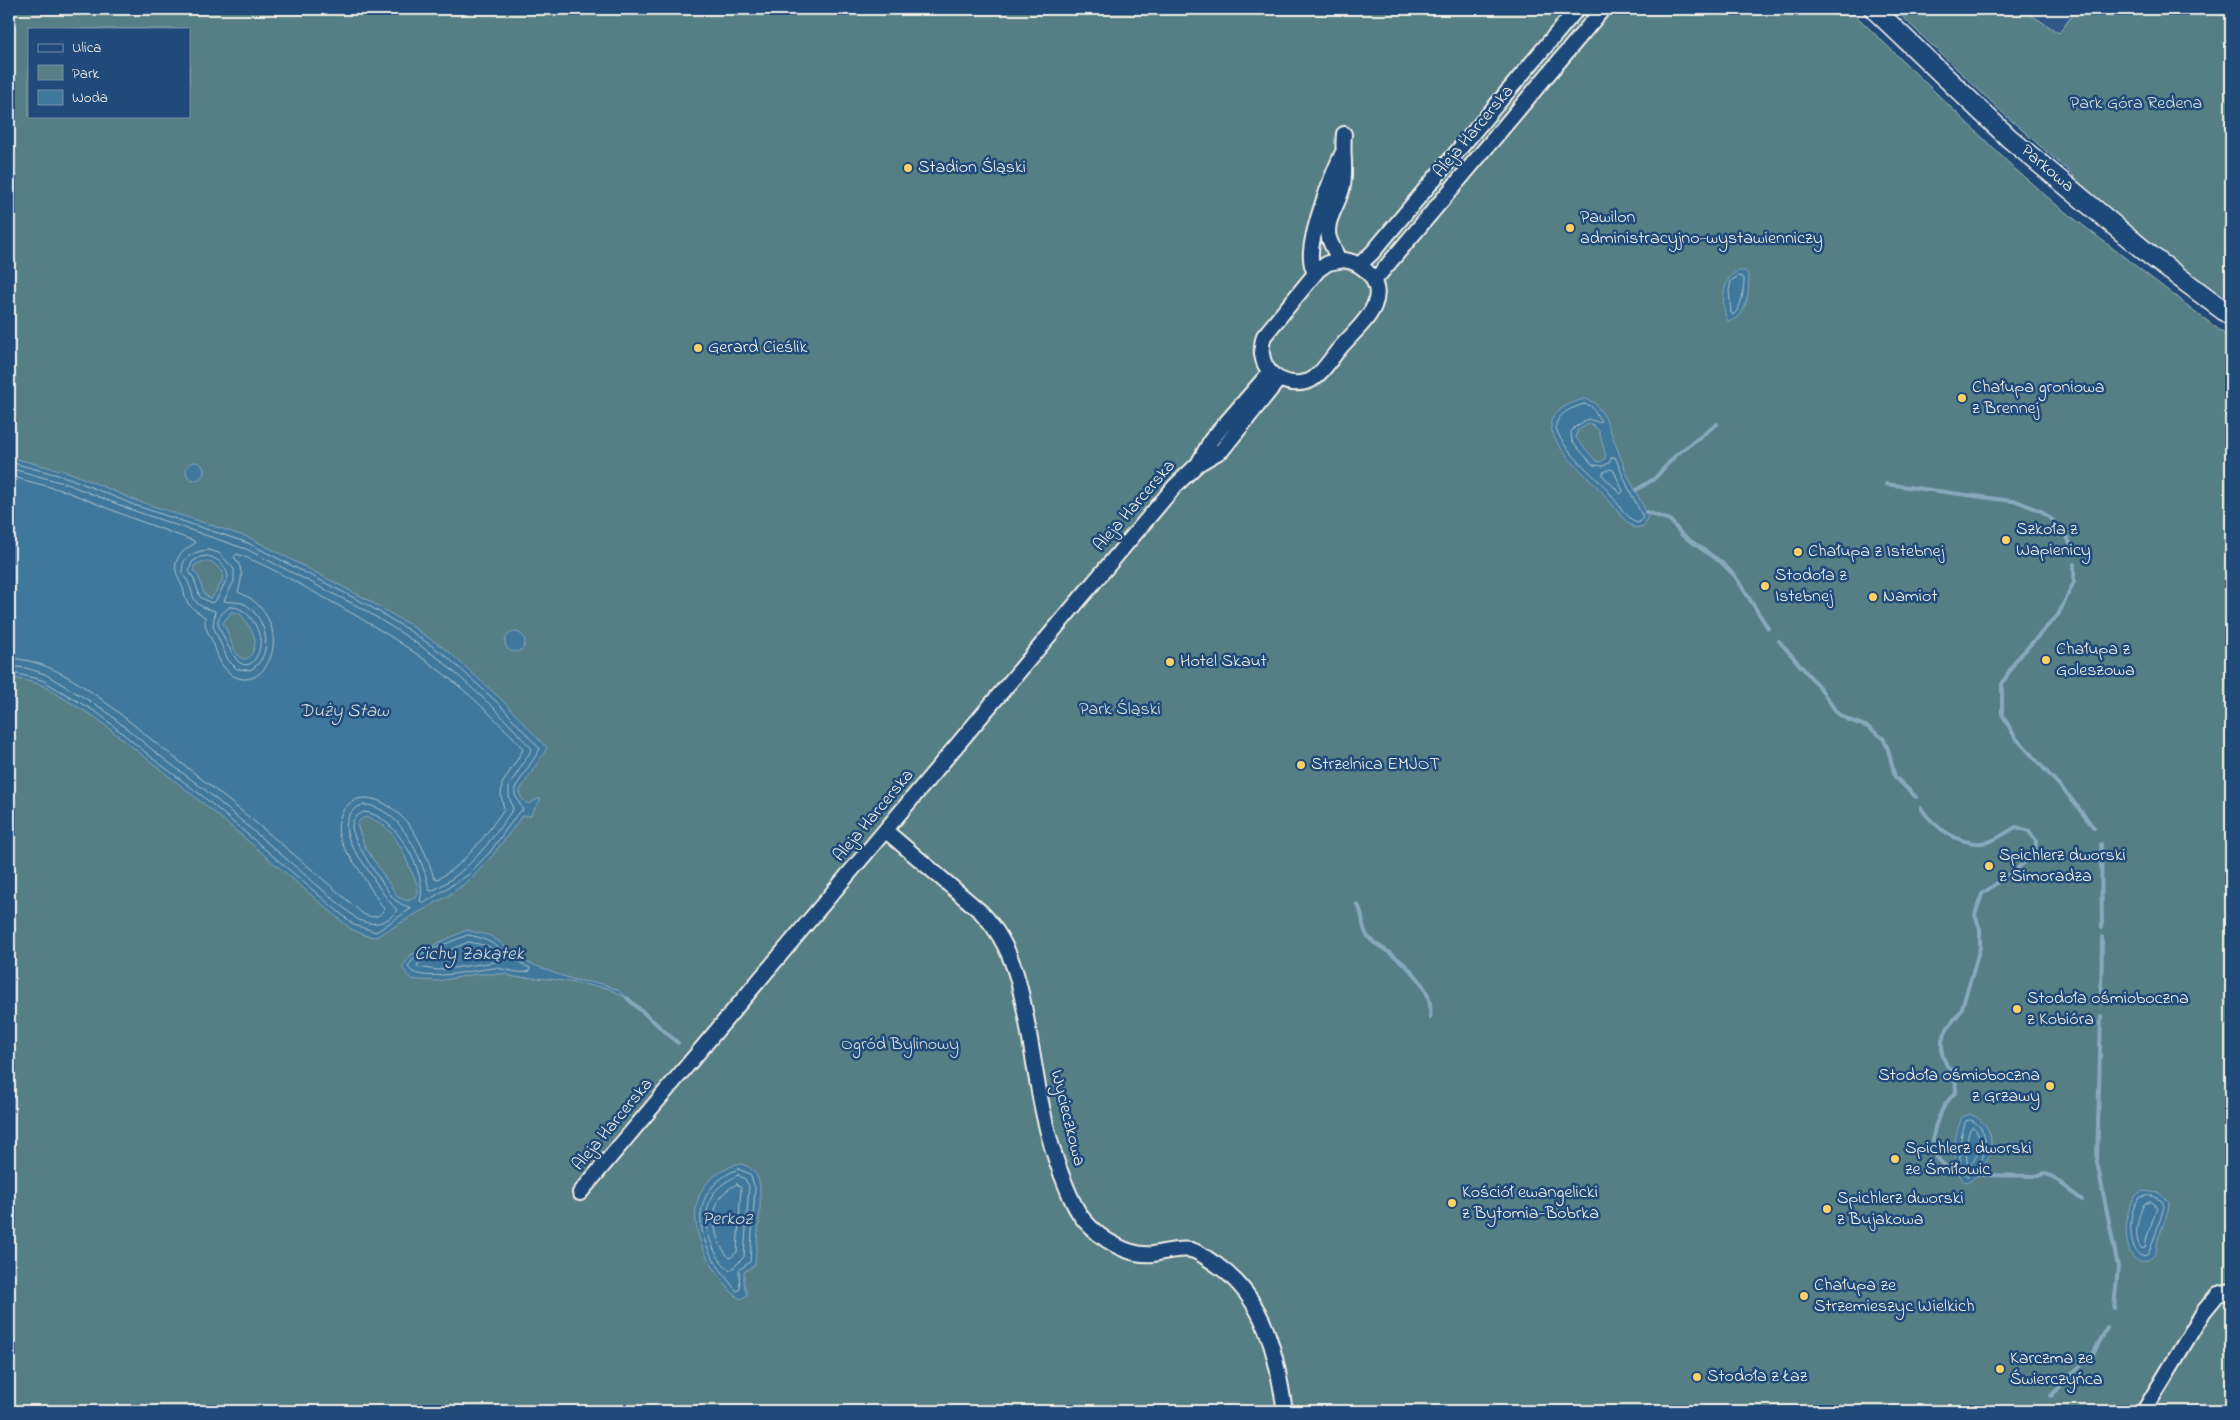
<svg xmlns="http://www.w3.org/2000/svg" width="2240" height="1420" font-family="'Indie Flower',sans-serif">
	<style>
		.built { fill: #305887 }
		.green { fill: #567e85; stroke: #a5b8b6; fill-rule: evenodd }
		.water { fill: #40789d; stroke: #88a8bb; fill-rule: evenodd }
		.lines { fill: none; stroke-linecap: round; stroke-linejoin: round }
		.shore { stroke: #acc1ca; stroke-width: 1 }
		.stream { stroke: #88a8bb; stroke-width: 4 }
		.street-casing { stroke: #f4f1e8; stroke-width: 18 }
		.secondary-casing { stroke: #f4f1e8; stroke-width: 22 }
		.street { stroke: #1f4a7a; stroke-width: 14 }
		.secondary { stroke: #1f4a7a; stroke-width: 19 }
		.poi-dot { fill: #ffd166; stroke: #1f4a7a; stroke-width: 2 }
		.labels { text-anchor: middle; dominant-baseline: central; stroke-width: 5; stroke-linejoin: round; paint-order: stroke }
		.park-label { font-size: 18px; fill: #dce0d9; stroke: #1f4a7a }
		.street-label { font-size: 18px; fill: #f4f1e8; stroke: #1f4a7a }
		.poi-label { font-size: 18px; fill: #f4f1e8; stroke: #1f4a7a; text-anchor: start }
		.water-label { font-size: 19px; font-style: italic; fill: #d9dfdd; stroke: #1f4a7a }
	</style>
	<rect width="100%" height="100%" fill="#1f4a7a"/>
	<filter id="ink" filterUnits="userSpaceOnUse"><feTurbulence type="fractalNoise" baseFrequency=".02" numOctaves="2"/><feDisplacementMap in="SourceGraphic" scale="10" xChannelSelector="R" yChannelSelector="G"/><feConvolveMatrix kernelMatrix="1 2 1 2 8 2 1 2 1" color-interpolation-filters="sRGB"/></filter>
	<g filter="url(#ink)">
		<path class="built" d="M 2030,9 L 2077,9 L 2059,33 L 2030,15 Z"/>
		<path class="green" d="M 9,9 L 1849,9 L 2015,169 L 2059,207 L 2231,339 L 2231,1285 L 2221,1287 L 2220,1284 L 2210,1295 L 2141,1411 L 9,1411 ZM 29,29 L 189,29 L 189,116 L 29,116 Z
			M 1894,9 L 2030,9 L 2031,15 L 2059,33 L 2077,9 L 2231,9 L 2231,306 L 2076,183 L 2073,175 L 2005,115 Z
			M 2224,1295 L 2231,1298 L 2231,1411 L 2151,1411 L 2191,1348 L 2208,1309 Z"/>
		<path class="water" d="M 1738,271 L 1745,271 L 1749,276 C 1749,290 1747,321 1728,321 C 1720,307 1722,277 1738,271 Z
			M 1584,399 L 1594,402 L 1605,417 L 1627,474 L 1648,516 L 1644,526 L 1635,528 C 1621,519 1613,504 1601,491 C 1586,474 1548,445 1551,420 C 1559,408 1569,403 1584,399 ZM 1588,424 L 1592,424 L 1599,431 L 1606,457 L 1601,462 L 1596,461 L 1576,438 L 1577,431 Z
			M 9,457 L 71,473 L 135,500 L 250,538 L 368,600 L 410,625 L 448,651 L 502,700 L 547,748 L 520,790 L 521,798 L 528,804 L 538,799 L 541,799 L 530,816 L 522,816 L 493,855 L 471,879 L 449,895 L 376,937 L 367,936 L 351,929 L 215,813 L 96,718 L 40,684 L 9,677 ZM 201,562 L 212,562 L 223,572 L 222,582 L 211,599 L 204,594 L 199,577 L 194,571 L 194,566 ZM 231,612 C 239,612 242,615 246,622 C 250,628 254,633 255,640 C 256,649 248,667 238,655 C 231,646 229,633 223,623 ZM 365,817 C 392,823 402,848 411,871 C 415,879 420,887 417,897 L 407,901 L 398,897 L 365,847 L 357,825 L 359,821 Z
			M186 471a9 9 0 1 1 18 0a9 9 0 1 1-18 0Z
			M505 642a10 10 0 1 1 20 0a10 10 0 1 1-20 0Z
			M 467,930 L 491,936 L 525,961 L 551,972 L 575,980 L 603,984 L 618,990 L 627,998 L 607,988 L 550,979 L 514,977 L 506,974 L 477,974 L 438,981 L 420,980 L 411,979 L 402,967 L 411,955 Z
			M 1970,1114 C 2003,1128 1993,1164 1969,1182 L 1963,1181 C 1951,1160 1953,1140 1962,1117 Z
			M 736,1164 C 747,1163 757,1171 759,1182 C 763,1197 756,1246 755,1265 L 744,1272 L 744,1283 L 747,1295 L 741,1299 C 730,1293 725,1284 718,1274 C 698,1248 682,1203 713,1177 C 720,1172 728,1168 736,1164 Z
			M 2142,1191 L 2159,1193 L 2169,1203 C 2169,1216 2161,1228 2158,1240 C 2157,1244 2157,1248 2156,1252 C 2155,1255 2152,1258 2148,1260 C 2120,1272 2120,1200 2142,1191 Z"/>
		<g class="lines">
			<path class="shore" d="M 1739,276 L 1744,278 C 1744,290 1742,308 1733,315 L 1731,313 L 1729,291 L 1731,281 Z
				M 1584,404 L 1591,406 L 1601,421 L 1598,422 L 1588,419 L 1575,427 L 1571,432 L 1572,441 L 1593,465 L 1603,466 L 1609,463 L 1612,457 L 1615,457 L 1627,485 L 1643,517 L 1640,522 L 1637,523 C 1623,515 1615,499 1605,487 C 1592,474 1554,442 1556,423 C 1562,411 1572,408 1584,404 Z
				M 9,462 L 69,478 L 134,505 L 248,543 L 366,604 L 407,629 L 445,655 L 499,704 L 540,749 L 515,788 L 515,795 L 523,810 L 518,813 L 490,852 L 468,875 L 424,903 L 420,901 C 429,875 395,814 364,812 C 358,815 352,818 352,826 C 351,839 385,888 395,900 L 401,904 L 412,908 L 376,932 L 354,925 L 200,794 L 156,761 L 99,714 L 42,680 L 9,672
				M 9,468 L 67,484 L 132,510 L 246,549 L 363,609 L 403,634 L 441,660 L 494,708 L 532,749 L 509,786 L 509,796 L 513,809 C 489,843 470,871 432,891 L 429,890 C 426,868 411,837 396,821 C 389,814 376,805 365,805 C 351,806 344,821 347,833 C 350,846 359,856 366,867 C 376,882 384,897 397,910 C 388,924 372,927 357,919 L 204,789 L 160,756 L 103,709 L 45,674 L 26,668 L 9,666
				M 1611,469 L 1614,471 L 1623,491 L 1621,494 L 1603,476 L 1603,473 Z
				M 9,476 L 65,491 L 129,517 L 194,541 L 194,544 C 174,556 171,565 182,586 C 184,589 184,594 185,598 C 189,607 196,611 205,617 C 204,629 210,635 214,645 C 217,652 218,660 223,666 C 254,707 299,642 255,602 C 250,597 243,595 238,592 C 242,579 244,569 234,557 L 237,554 C 263,563 288,578 312,591 C 380,628 440,664 495,719 C 504,729 517,739 523,750 L 502,784 L 501,796 L 504,809 C 485,836 466,863 438,879 L 434,878 C 427,856 418,832 400,815 C 392,807 379,799 367,798 C 347,797 335,817 339,835 C 343,849 352,859 360,871 C 368,884 376,897 384,909 C 379,919 370,918 362,913 C 298,857 233,803 166,751 C 122,718 67,660 9,658
				M 208,550 L 219,553 L 234,569 L 234,581 L 224,601 C 233,603 241,600 249,607 C 268,623 274,657 250,670 L 237,669 L 228,660 L 213,626 L 215,611 C 209,609 202,608 197,603 C 192,597 192,590 189,584 C 188,580 184,578 183,574 C 179,557 195,551 208,550 Z
				M 208,556 C 218,558 227,567 228,577 L 216,600 L 211,603 L 200,597 L 194,579 L 189,571 L 192,562 L 200,557 Z
				M 230,607 C 246,606 257,624 260,638 C 262,649 254,671 240,663 C 235,661 218,628 218,622 C 218,616 225,610 230,607 Z
				M 468,935 C 497,939 505,957 530,968 L 530,971 C 520,975 507,969 496,968 C 480,968 413,986 408,966 L 414,958 L 423,953 Z
				M 469,942 L 488,946 L 503,958 L 503,961 L 438,970 L 417,967 L 418,964 Z
				M 1971,1120 C 1994,1130 1987,1165 1967,1176 C 1955,1164 1960,1136 1966,1121 Z
				M 1973,1127 C 1985,1137 1979,1158 1969,1166 C 1964,1160 1967,1136 1970,1129 Z
				M 738,1169 L 750,1174 L 755,1188 L 750,1262 L 739,1270 L 740,1289 L 737,1291 C 732,1286 727,1279 723,1273 C 694,1236 688,1190 738,1169 Z
				M 738,1175 L 745,1179 L 749,1186 L 744,1257 L 730,1271 C 710,1254 699,1218 713,1194 C 719,1185 729,1180 738,1175 Z
				M 737,1184 L 741,1188 L 737,1252 L 730,1258 C 714,1244 709,1213 721,1196 C 725,1191 732,1187 737,1184 Z
				M 2152,1196 L 2162,1201 L 2164,1206 C 2162,1214 2151,1251 2147,1255 L 2141,1256 C 2127,1248 2128,1207 2140,1198 C 2144,1195 2148,1196 2152,1196 Z
				M 2151,1202 L 2157,1207 L 2147,1237 L 2145,1248 L 2142,1249 C 2132,1239 2138,1216 2144,1204 Z"/>
			<path class="stream" d="M 1886,484 L 2019,502 L 2041,511 L 2052,520 L 2066,534 L 2071,546
				M 1636,490 L 1654,479 L 1676,455 L 1717,424
				M 1646,512 L 1670,520 L 1682,535 L 1721,562 L 1735,576 L 1768,628
				M 2074,564 L 2074,582 L 2058,615 L 2016,660 L 2002,684 L 2002,714 L 2015,737 L 2069,796 L 2094,828
				M 1779,641 L 1820,688 L 1837,713 L 1849,720 L 1868,727 L 1883,738 L 1888,749 L 1895,777 L 1916,797
				M 1921,808 C 1934,828 1963,848 1988,842 C 1998,839 2007,832 2016,827 L 2029,831 L 2036,841 L 2035,855 L 1982,894 L 1975,915 L 1980,929 L 1980,947 L 1974,969 L 1961,1011 L 1948,1027 L 1942,1040 L 1942,1054 L 1947,1066 L 1955,1072 L 1956,1092 C 1939,1107 1921,1147 1944,1165 C 1947,1168 1954,1170 1958,1172
				M 2101,844 L 2102,928
				M 1357,904 C 1365,914 1360,927 1368,937 C 1374,944 1383,948 1390,953 C 1411,968 1434,989 1430,1017
				M 627,998 L 678,1043
				M 2101,1003 L 2102,937
				M 2101,1016 L 2097,1162 L 2118,1267 L 2114,1308
				M 1978,1175 L 2040,1176 L 2044,1173 L 2053,1177 L 2082,1200
				M 2051,1396 L 2094,1352 L 2107,1328
				M 767,1407 L 770,1411
				M 2037,1411 L 2040,1408"/>
			<defs>
				<path id="street" d="M 1339,260 C 1336,253 1331,245 1329,238 C 1324,220 1340,203 1343,185 C 1346,168 1342,152 1344,134
					M 1344,260 C 1365,263 1384,284 1374,306 C 1367,322 1351,335 1340,348 C 1331,358 1321,376 1309,381 C 1295,386 1280,382 1270,372 C 1261,362 1260,348 1264,336 L 1318,270 L 1328,263 Z
					M 1360,264 L 1372,253 L 1577,9
					M 1315,273 C 1313,269 1311,263 1311,258 C 1309,236 1332,175 1342,154
					M 1373,279 L 1379,275 L 1603,9
					M 1198,464 L 1211,440 L 1270,372
					M 886,831 L 981,912 C 1018,950 1023,1001 1032,1051 C 1039,1094 1046,1136 1062,1176 C 1068,1191 1074,1208 1084,1220 C 1100,1239 1129,1257 1153,1254 C 1165,1252 1179,1248 1191,1250 C 1200,1252 1209,1260 1217,1265 C 1267,1300 1276,1356 1285,1411
					M 580,1193 L 1175,486 L 1198,464 L 1222,450 L 1279,379
					M 2144,1411 L 2204,1311 L 2218,1294 L 2231,1291"/>
				<path id="secondary" d="M 1874,9 L 2009,138 L 2151,256 L 2231,316"/>
			</defs>
			<use href="#street" class="street-casing"/>
			<use href="#secondary" class="secondary-casing"/>
			<use href="#street" class="street"/>
			<use href="#secondary" class="secondary"/>
		</g>
	</g>
	<g class="poi-dot">
		<circle cx="908" cy="168" r="5"/>
		<circle cx="1570" cy="228" r="5"/>
		<circle cx="698" cy="348" r="5"/>
		<circle cx="1962" cy="398" r="5"/>
		<circle cx="2006" cy="540" r="5"/>
		<circle cx="1798" cy="552" r="5"/>
		<circle cx="1765" cy="586" r="5"/>
		<circle cx="1873" cy="597" r="5"/>
		<circle cx="2046" cy="660" r="5"/>
		<circle cx="1170" cy="662" r="5"/>
		<circle cx="1301" cy="765" r="5"/>
		<circle cx="1989" cy="866" r="5"/>
		<circle cx="2017" cy="1009" r="5"/>
		<circle cx="2050" cy="1086" r="5"/>
		<circle cx="1895" cy="1159" r="5"/>
		<circle cx="1452" cy="1203" r="5"/>
		<circle cx="1827" cy="1209" r="5"/>
		<circle cx="1804" cy="1296" r="5"/>
		<circle cx="2000" cy="1369" r="5"/>
		<circle cx="1697" cy="1377" r="5"/>
	</g>
	<g class="labels">
		<g class="park-label">
			<text x="2136" y="104">Park Góra Redena</text>
			<text x="1120" y="710">Park Śląski</text>
			<text x="900" y="1045">Ogród Bylinowy</text>
		</g>
		<g class="street-label">
			<text transform="translate(1474 132) rotate(-50)">Aleja Harcerska</text>
			<text transform="translate(2047 169) rotate(40)">Parkowa</text>
			<text transform="translate(1135 506) rotate(-49)">Aleja Harcerska</text>
			<text transform="translate(874 816) rotate(-50)">Aleja Harcerska</text>
			<text transform="translate(1067 1118) rotate(76)">Wycieczkowa</text>
			<text transform="translate(613 1125) rotate(-50)">Aleja Harcerska</text>
		</g>
		<g class="poi-label">
			<text x="918" y="168">Stadion Śląski</text>
			<text x="1580" y="218">Pawilon<tspan x="1580" dy="21">administracyjno-wystawienniczy</tspan></text>
			<text x="708" y="348">Gerard Cieślik</text>
			<text x="1972" y="388">Chałupa groniowa<tspan x="1972" dy="21">z Brennej</tspan></text>
			<text x="2016" y="530">Szkoła z<tspan x="2016" dy="21">Wapienicy</tspan></text>
			<text x="1808" y="552">Chałupa z Istebnej</text>
			<text x="1775" y="576">Stodoła z<tspan x="1775" dy="21">Istebnej</tspan></text>
			<text x="1883" y="597">Namiot</text>
			<text x="2056" y="650">Chałupa z<tspan x="2056" dy="21">Goleszowa</tspan></text>
			<text x="1180" y="662">Hotel Skaut</text>
			<text x="1311" y="765">Strzelnica EMJOT</text>
			<text x="1999" y="856">Spichlerz dworski<tspan x="1999" dy="21">z Simoradza</tspan></text>
			<text x="2027" y="999">Stodoła ośmioboczna<tspan x="2027" dy="21">z Kobióra</tspan></text>
			<text x="2040" y="1076" text-anchor="end">Stodoła ośmioboczna<tspan x="2040" dy="21">z Grzawy</tspan></text>
			<text x="1905" y="1149">Spichlerz dworski<tspan x="1905" dy="21">ze Śmiłowic</tspan></text>
			<text x="1462" y="1193">Kościół ewangelicki<tspan x="1462" dy="21">z Bytomia-Bobrka</tspan></text>
			<text x="1837" y="1199">Spichlerz dworski<tspan x="1837" dy="21">z Bujakowa</tspan></text>
			<text x="1814" y="1286">Chałupa ze<tspan x="1814" dy="21">Strzemieszyc Wielkich</tspan></text>
			<text x="2010" y="1359">Karczma ze<tspan x="2010" dy="21">Świerczyńca</tspan></text>
			<text x="1707" y="1377">Stodoła z Łaz</text>
		</g>
		<g class="water-label">
			<text x="344" y="711">Duży Staw</text>
			<text x="469" y="954">Cichy Zakątek</text>
			<text x="727" y="1219">Perkoz</text>
		</g>
	</g>
	<rect width="2240" height="1420" fill="none" stroke="#1f4a7a" stroke-width="30"/>
	<rect x="15" y="15" width="2210" height="1390" fill="none" stroke="#f4f1e8" stroke-width="2" filter="url(#ink)"/>
	<rect x="28" y="28" width="162" height="90" fill="#1f4a7a" stroke="#748da6"/>
	<rect x="38" y="44" width="25" height="8" fill="#1f4a7a" stroke="#748da6"/>
	<text x="72" y="52" font-size="15" fill="#f4f1e8">Ulica</text>
	<rect x="38" y="65" width="25" height="15" fill="#567e85" stroke="#748da6"/>
	<text x="72" y="78" font-size="15" fill="#f4f1e8">Park</text>
	<rect x="38" y="90" width="25" height="15" fill="#40789d" stroke="#748da6"/>
	<text x="72" y="102" font-size="15" fill="#f4f1e8">Woda</text>
</svg>
